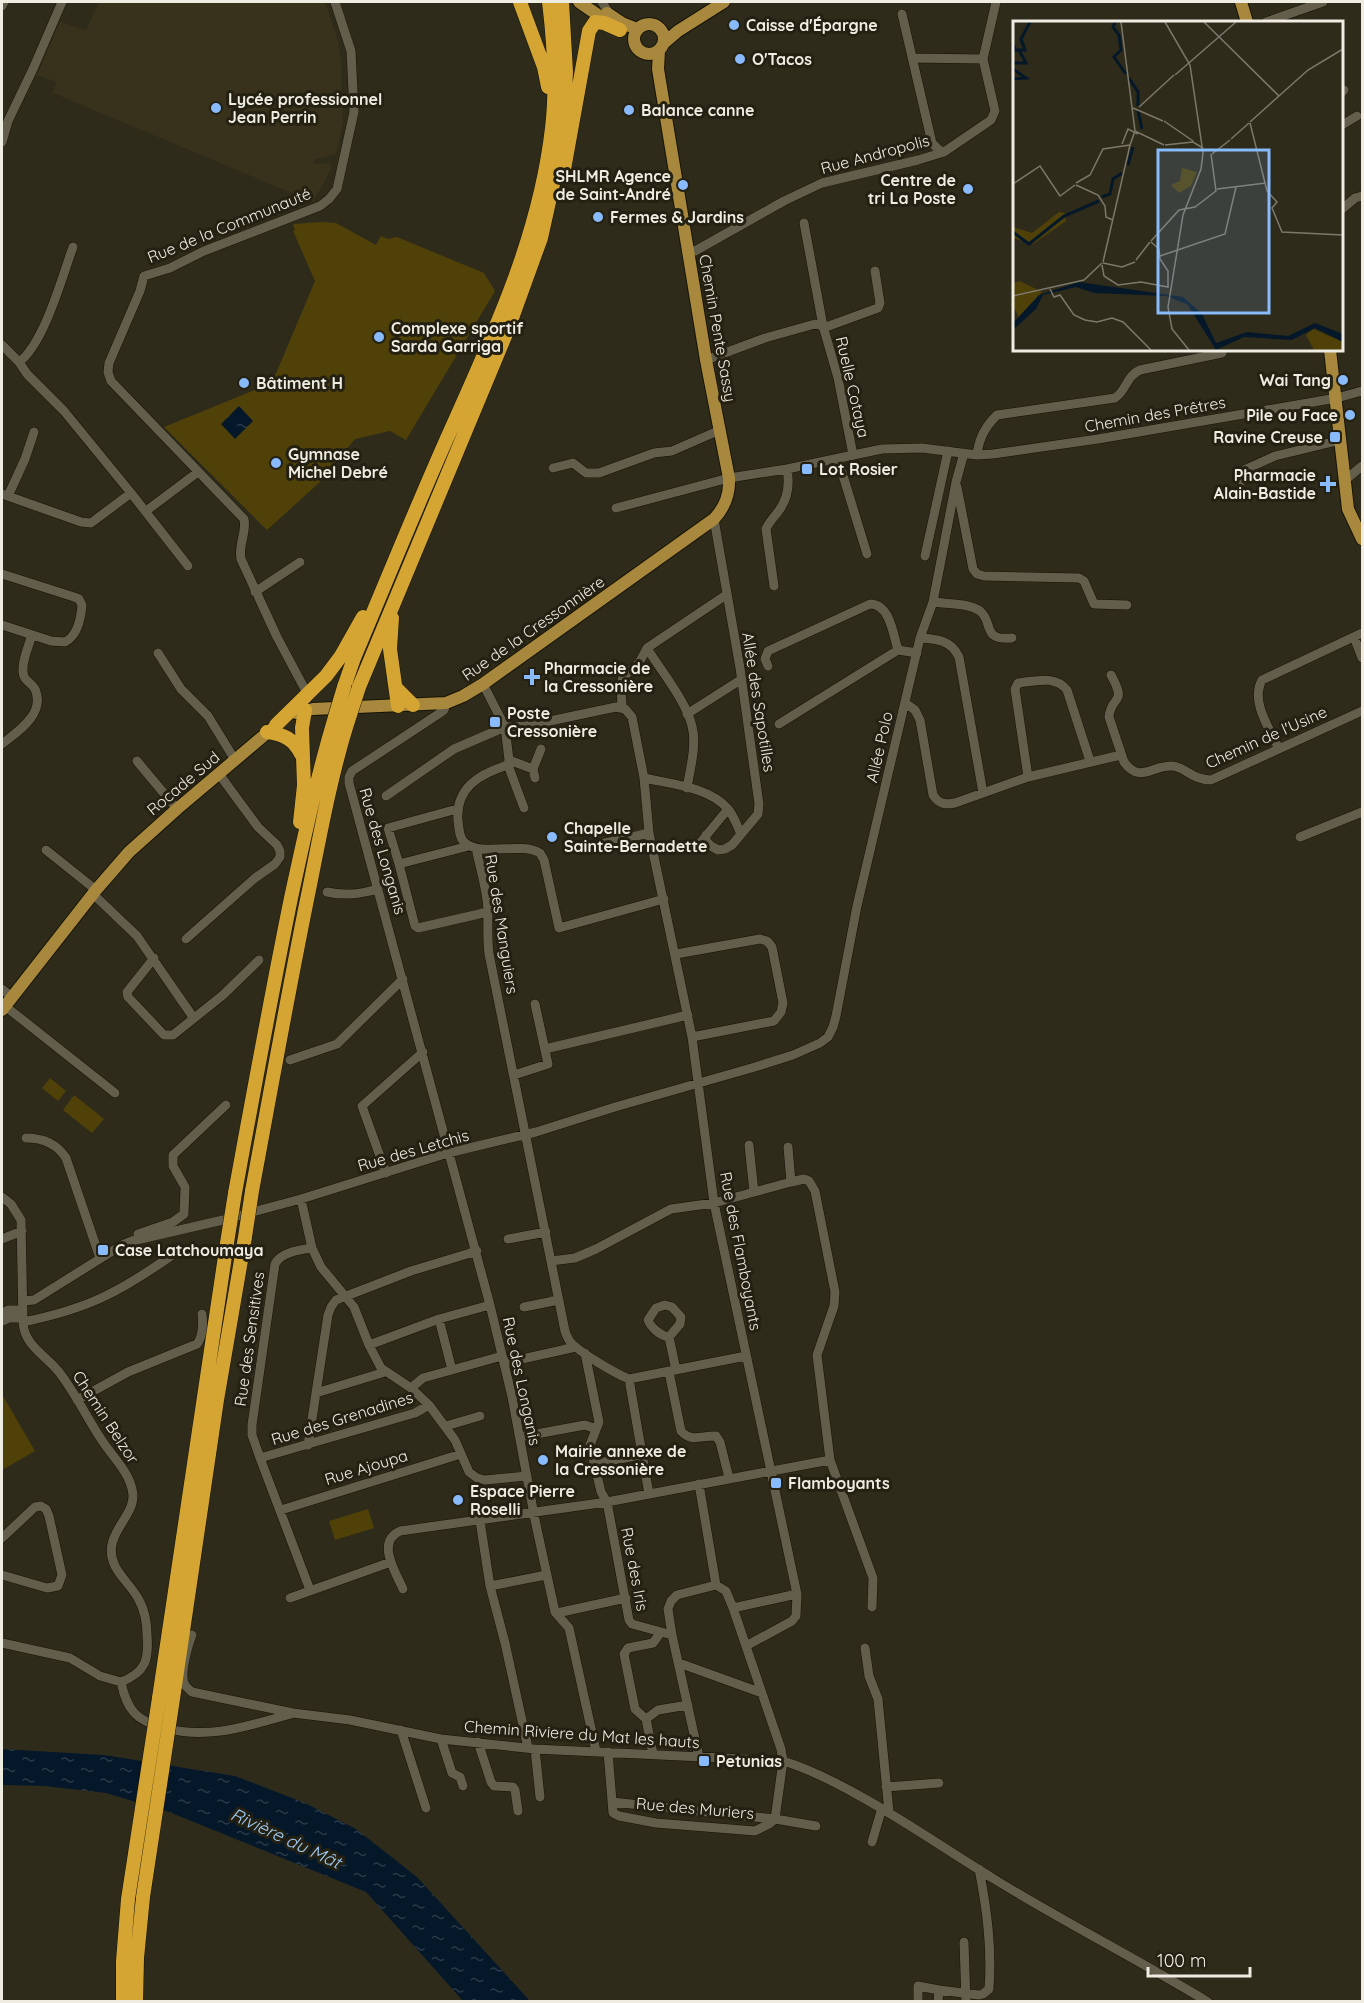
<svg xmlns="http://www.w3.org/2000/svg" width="1364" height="2003" font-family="Quicksand,sans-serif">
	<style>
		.built { fill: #38311b }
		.pitch { fill: #4f4108 }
		.water { fill: url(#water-ripples) }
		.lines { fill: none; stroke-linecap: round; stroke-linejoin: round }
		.minor-casing { stroke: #171305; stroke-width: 10 }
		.major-casing { stroke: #171305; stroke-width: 14 }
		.highway-casing { stroke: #171305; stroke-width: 15 }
		.minor { stroke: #635d4c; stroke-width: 9 }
		.major { stroke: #a7883d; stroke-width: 12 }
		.highway { stroke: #d4a533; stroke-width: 14 }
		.highway-bridge-casing { stroke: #171305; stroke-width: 15; stroke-linecap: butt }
		.highway-bridge { stroke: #d4a533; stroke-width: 14 }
		.poi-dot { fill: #88bafc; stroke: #252112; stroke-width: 2 }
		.labels { text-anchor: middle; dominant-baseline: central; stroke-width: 6; stroke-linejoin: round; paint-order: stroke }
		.poi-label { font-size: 16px; font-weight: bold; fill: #efece2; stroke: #252112; text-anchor: start }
		.street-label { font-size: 16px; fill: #efece2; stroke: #252112 }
		.water-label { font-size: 18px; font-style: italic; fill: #9fcefb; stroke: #252112 }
		.inset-river { fill: none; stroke: #051829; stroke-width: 3 }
		.inset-road { fill: none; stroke: #7c786b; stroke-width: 1.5 }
		.view { fill: #88bafc; fill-opacity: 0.15; stroke: #88bafc; stroke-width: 3 }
		.inset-edge { fill: none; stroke: #efece2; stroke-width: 3 }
	</style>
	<defs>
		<pattern id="water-ripples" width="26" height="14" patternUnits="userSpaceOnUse" patternTransform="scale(1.5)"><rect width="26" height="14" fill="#051829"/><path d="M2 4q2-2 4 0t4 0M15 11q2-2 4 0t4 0" fill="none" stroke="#2a3a48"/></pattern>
	</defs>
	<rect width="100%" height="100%" fill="#2f2b1b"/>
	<path class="built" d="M 99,2 L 325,2 L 337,38 L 341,59 L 343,123 L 336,154 L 314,160 L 315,164 L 328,163 L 331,165 L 331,169 L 313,202 L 53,93 L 57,82 L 37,75 L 60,21 L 86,31 Z"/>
	<path class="pitch" d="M 321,222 L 336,223 L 376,245 L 381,236 L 388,239 L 397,237 L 484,273 L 495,291 L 406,440 L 390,431 L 355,439 L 320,482 L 267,530 L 164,427 L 272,383 L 315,281 L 293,231 L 295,230 L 293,224 Z
		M 50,1078 L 66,1091 L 58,1101 L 42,1088 Z
		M 74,1095 L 104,1119 L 92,1133 L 63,1110 Z
		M 3,1396 L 35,1451 L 2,1470 L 2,1397 Z
		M 368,1509 L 374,1528 L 335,1540 L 329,1521 Z"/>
	<path class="water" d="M 239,406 L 253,421 L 235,439 L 221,424 Z
		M 2,1749 L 104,1755 L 235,1776 L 305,1803 L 356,1829 L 417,1877 L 530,2001 L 463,2001 L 366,1892 L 169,1812 L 106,1793 L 44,1786 L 2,1785 Z"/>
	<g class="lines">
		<defs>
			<path id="minor" d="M 602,2 L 610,15
				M 2,6 L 4,2
				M 902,14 L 932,143 L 939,150 L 944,152
				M 1266,22 L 1323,2
				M 913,58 L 983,59
				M 1342,92 L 1344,90
				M 1342,125 L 1357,116
				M 2,142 L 8,121 L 33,69 L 62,2
				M 1342,209 L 1355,198 L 1362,196
				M 804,223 L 823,326 L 838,378 L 853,455
				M 73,247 C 62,277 44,344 19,362 L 27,374 L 64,411 L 131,493
				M 688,250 L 695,251 L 784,201 L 822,183 L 918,160 L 944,152 L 991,120 L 995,111 L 983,59 L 996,2
				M 2,345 L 19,362
				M 706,360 L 765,338 L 815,324 L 826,327 L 878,308 L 880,303 L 875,271
				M 977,455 C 979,438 985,427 997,415 L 1115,398 C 1127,390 1126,376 1140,370 L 1222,353
				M 838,459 L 867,554
				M 553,468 L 573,463 L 586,473 L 599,473 L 654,453 L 672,451 L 720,430
				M 1242,481 L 1244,470 L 1275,456 L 1341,440
				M 1344,481 L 1362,466
				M 957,487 L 973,569 L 977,574 L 984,576 L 1079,578 L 1084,581 L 1094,604 L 1127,605
				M 2,494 L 81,522 L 91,523 L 131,493 L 188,566
				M 8,496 L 25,459 L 34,432
				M 616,508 L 729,478 L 787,469 L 882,449 L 922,448 L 977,455 L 993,454 L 1098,439 L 1337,398 L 1362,391
				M 146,511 L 198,472
				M 925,556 L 948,451
				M 2,574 L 74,597 L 79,599 L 82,605 C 81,618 77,636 65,642 L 51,641 L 2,625
				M 774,586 L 766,529 C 769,522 773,518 778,512 C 788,499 790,485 787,469
				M 255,592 L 300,562
				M 933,602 C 947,604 969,603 980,611 C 994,622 981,641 1012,638
				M 1354,637 L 1362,658
				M 920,638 C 937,639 951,640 959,657 L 983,793
				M 647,648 C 661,671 686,701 692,726 C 697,745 690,769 687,788
				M 158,653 L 181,689 L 208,716 L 235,760
				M 768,666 L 765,659 L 768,651 L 870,604 C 890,604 893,634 898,650 L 917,653
				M 1111,675 C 1128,706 1111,694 1109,717 L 1124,762 C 1140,784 1152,765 1172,766 C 1186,767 1192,780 1211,780 L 1362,711
				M 483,684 L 505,727 L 509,760 L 508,765 L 524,808
				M 307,699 L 308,695 L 277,637 L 241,559 C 238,545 247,532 244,519 L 111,381 L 108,372 L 109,363 L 140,291 L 144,276 L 170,268 L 204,251 L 320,206 L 329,199 L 337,189 L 354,112 L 351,51 L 335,2
				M 446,703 L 444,710 L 437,715 L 352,771 L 349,777 L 349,783 L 490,1305 L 512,1397 L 535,1520 L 555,1612 L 569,1628 L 596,1751
				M 905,703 L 915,710 L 920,720 L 933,795 C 939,804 945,805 955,803 L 1028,777 L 1121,755
				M 622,707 L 621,685 L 623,677 L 639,663 L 647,648 L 726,595
				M 687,714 L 742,679
				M 779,724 L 898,650
				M 2,744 C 17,732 46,714 35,689 C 31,682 23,681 23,671 C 22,660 29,645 32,635
				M 1279,749 C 1270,729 1250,702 1262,680 L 1362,633
				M 509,760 L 533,769
				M 137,761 L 177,809
				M 508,765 C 479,774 455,788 458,821 C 459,828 459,837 464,842 C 481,858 520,841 540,853 L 544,860 L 559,928 L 664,899
				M 1028,777 L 1015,689 L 1018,683 C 1036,681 1055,675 1067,690 L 1090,761
				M 535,778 L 533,769 L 541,749
				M 644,778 C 671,784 709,787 728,809 C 734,816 737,826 741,834
				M 386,796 L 454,749 L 505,727 L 526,726 L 616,707 L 625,709 L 632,717 L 644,778 L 649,833 L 692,1037 L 714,1203 L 797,1594 L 796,1616 L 792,1621 L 746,1646
				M 457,809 L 388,828 L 399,864 L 415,926 L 418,928 L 488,912
				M 706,835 L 706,841 L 711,846 L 718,850 L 725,849 L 732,845 L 758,814 L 759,804 L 740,668 L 714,519
				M 1300,837 L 1362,812
				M 700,843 L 728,809
				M 601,844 L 649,833
				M 476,848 C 480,868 487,889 488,910 C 488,925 487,937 489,954 L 565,1331 C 566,1334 567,1337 569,1340 C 575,1350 616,1374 629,1379 L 746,1356
				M 46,850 L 96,890
				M 399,864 L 469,846
				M 327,892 C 345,896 360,894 378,889
				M 93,894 L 137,936 L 193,1017
				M 186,939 L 255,878 L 275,864 L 280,857 L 280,851 L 277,845 L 258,827 L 219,774
				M 676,954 L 760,939 L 767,941 L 772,947 L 783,1003 L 781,1012 L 774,1021 L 692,1037
				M 154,958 L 127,992 L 128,997 L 164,1035 L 173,1035 L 223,995 L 259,960
				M 2,989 L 12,997
				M 5,1006 L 115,1093
				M 545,1049 L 688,1015
				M 290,1060 L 337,1044 L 403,979
				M 514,1075 L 548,1064 L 535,1004
				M 26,1138 C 43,1138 57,1144 66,1158 L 100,1258
				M 749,1145 L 754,1192
				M 788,1147 L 791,1182
				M 386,1173 L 362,1106 L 423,1052
				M 2,1197 L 11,1204 L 21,1220 L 23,1322 C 24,1346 46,1355 59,1372 C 76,1394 88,1420 103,1442 C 113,1457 128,1471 132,1489 C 140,1516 99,1533 115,1566 C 121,1578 133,1588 139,1600 C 145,1611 147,1623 147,1635 C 149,1660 146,1672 121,1682 L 100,1676 L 70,1658 L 2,1643
				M 301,1199 L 312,1248 L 321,1267 L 354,1307 L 369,1345 L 381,1368 L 411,1388 L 429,1405 L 455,1440 L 469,1472 L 477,1478 L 485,1480 L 527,1476
				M 138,1234 L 173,1222 L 184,1214 L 185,1187 L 173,1166 L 173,1155 L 226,1105
				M 2,1239 L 22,1231
				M 508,1239 L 546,1232
				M 551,1261 L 575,1258 L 596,1249 L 671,1209 L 714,1203 L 791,1182 L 804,1179 L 809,1181 L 815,1191 L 835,1292 L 834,1306 L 817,1355 L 830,1460 L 873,1578 L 872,1607
				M 23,1301 L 34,1300 L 122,1245 L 132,1241 L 223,1220 L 301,1199 L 448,1153 L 536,1132 L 615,1107 L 755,1067 L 793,1055 L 820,1043 L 828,1037 L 833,1027 L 836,1016 L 857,906 L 920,638 L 933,602 L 956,482 L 964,453
				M 665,1305 L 672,1307 L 681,1317 L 680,1324 L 669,1337 C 661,1336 651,1328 648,1320 L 656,1308 Z
				M 524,1307 L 559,1300
				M 2,1313 L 8,1310 L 23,1310
				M 439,1319 L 452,1370
				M 2,1321 L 9,1318 L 23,1318
				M 23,1322 C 87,1309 118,1293 171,1256
				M 669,1337 L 676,1370
				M 369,1345 L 439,1319 L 490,1305
				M 585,1353 L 599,1422 L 590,1445 L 601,1492 L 607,1502 L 629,1620 L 632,1624 L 672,1635
				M 504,1363 L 576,1347
				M 669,1372 L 681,1431 C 692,1443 702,1435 716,1436 L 720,1442 L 729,1478
				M 629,1379 L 649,1494
				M 411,1388 L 423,1378 L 502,1356
				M 316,1393 L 385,1372
				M 77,1400 L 128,1372 L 197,1344 C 203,1337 203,1322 202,1314
				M 446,1426 L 480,1416
				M 520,1437 L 585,1425 L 596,1429
				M 308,1445 L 328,1315 L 331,1307 L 336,1300 L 411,1271 L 477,1251
				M 260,1458 L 415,1413 L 429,1405
				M 593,1464 L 641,1455
				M 699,1484 L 716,1585
				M 281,1510 L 461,1454
				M 480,1521 L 490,1586 L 505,1643 L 528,1748
				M 2,1538 L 35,1507 L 41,1506 L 46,1509 L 49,1516 L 62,1575 L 58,1586 L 47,1588 L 2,1575
				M 490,1586 L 546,1575
				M 403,1589 C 395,1571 376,1542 400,1531 L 607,1502 L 830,1460
				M 310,1590 L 260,1458 L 252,1435 L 252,1425 L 275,1264 C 281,1252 299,1250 312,1248
				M 290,1598 L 391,1562
				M 733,1608 L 797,1594
				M 557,1613 L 626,1598
				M 661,1632 L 653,1643 L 628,1648 L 624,1654 L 635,1709 L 646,1719 L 658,1710 L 688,1705
				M 192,1635 C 188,1645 179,1676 185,1685 C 186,1687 190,1690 192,1692 L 293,1713 L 350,1720 L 441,1739 L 535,1749 L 783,1761 C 810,1769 833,1781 858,1795 C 904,1820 948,1851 994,1879 C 1064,1922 1137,1959 1208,2002
				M 865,1648 L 869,1676 L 878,1699 L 889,1812
				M 679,1663 L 762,1693
				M 121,1682 C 127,1711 137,1721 164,1728 C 209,1740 247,1726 291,1714
				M 646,1719 L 653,1754
				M 401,1730 L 426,1808
				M 441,1739 L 452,1773 L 460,1777 L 463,1786
				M 478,1742 L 491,1782 L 494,1786 L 513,1787 L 515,1790 L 518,1811
				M 535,1749 L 540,1797
				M 608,1752 L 613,1813 L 619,1816 L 656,1823 L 755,1831 L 769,1824 L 775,1819 L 783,1761 L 781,1749 L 733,1608 L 726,1591 L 716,1585 L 677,1595 L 671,1601 L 668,1609 L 672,1635 L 699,1757
				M 886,1787 L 939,1783
				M 612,1802 L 775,1819 L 816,1826
				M 872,1842 L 882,1808
				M 964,1942 L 966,2002
				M 918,2002 L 918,1986 L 939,1990
				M 938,2002 L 939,1990 L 979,1995 L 983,1994 L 989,1989 C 992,1948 987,1910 979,1869"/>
			<path id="major" d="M 579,2 L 611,24
				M 1241,2 L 1247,22
				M 607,13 L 622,23 L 637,29
				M634 39a15 15 0 1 1 30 0a15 15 0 1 1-30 0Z
				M 664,43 L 678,31 L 724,2
				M 1330,350 L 1348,509 L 1362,539
				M 296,713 L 313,709 L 446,703 L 463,696 L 483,684 L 714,519 C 725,507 730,495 729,478 L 706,360 L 658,69 L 659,51
				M 2,1010 L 96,890 L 129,852 L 177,809 L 274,727"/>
			<path id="highway" d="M 520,2 L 544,67 L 548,87
				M 563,175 L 589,31 L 595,22 L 604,23 L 620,30
				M 392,618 L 390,649 L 398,706
				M 344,687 L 354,658 C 384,587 413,515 444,445 C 490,342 539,241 552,128 C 557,86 554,43 549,2
				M 359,687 L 508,329 L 541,238 L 555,175 L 564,116 L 566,72 L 562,2
				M 396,688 L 413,705
				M 276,725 L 326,676 L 341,656 L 363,617
				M 267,732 C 283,734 294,739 301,754
				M 300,822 L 304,785 L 302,728 L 305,710
				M 252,1191 C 271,1089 289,987 310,885 C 321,830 331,775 348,721
				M 235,1193 C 253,1095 271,996 291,898 C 304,838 317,777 335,717
				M 159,1698 L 227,1243
				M 173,1699 L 217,1400 L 245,1237
				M 123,2002 L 123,1961 L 128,1899
				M 136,2002 L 137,1958 L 143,1897"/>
		</defs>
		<use href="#minor" class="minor-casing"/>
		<use href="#major" class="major-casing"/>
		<use href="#highway" class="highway-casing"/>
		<use href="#minor" class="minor"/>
		<use href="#major" class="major"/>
		<use href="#highway" class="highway"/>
		<defs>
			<path id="highway-bridge" d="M 335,717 L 344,687
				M 348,721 L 359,687
				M 245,1237 L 252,1191
				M 227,1243 L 235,1193
				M 143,1897 L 173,1699
				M 128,1899 L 159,1698"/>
		</defs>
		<use href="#highway-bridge" class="highway-bridge-casing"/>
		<use href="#highway-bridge" class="highway-bridge"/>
	</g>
	<g class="poi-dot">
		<circle cx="734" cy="25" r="6"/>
		<circle cx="740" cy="59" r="6"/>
		<circle cx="216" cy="108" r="6"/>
		<circle cx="629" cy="110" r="6"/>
		<circle cx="683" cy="185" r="6"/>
		<circle cx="968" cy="189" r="6"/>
		<circle cx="598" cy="217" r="6"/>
		<circle cx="379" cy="337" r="6"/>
		<circle cx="1343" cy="380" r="6"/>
		<circle cx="244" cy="383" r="6"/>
		<circle cx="1350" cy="415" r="6"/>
		<rect x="1329" y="431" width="12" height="12" rx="3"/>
		<circle cx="276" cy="463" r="6"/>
		<rect x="801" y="463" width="12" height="12" rx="3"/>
		<path d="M1325 475h6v6h6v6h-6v6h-6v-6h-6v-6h6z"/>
		<path d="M529 668h6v6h6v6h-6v6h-6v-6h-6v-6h6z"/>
		<rect x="489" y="716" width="12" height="12" rx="3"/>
		<circle cx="552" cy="837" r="6"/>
		<rect x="97" y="1244" width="12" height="12" rx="3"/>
		<circle cx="543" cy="1460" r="6"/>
		<rect x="770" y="1477" width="12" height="12" rx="3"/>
		<circle cx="458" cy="1500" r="6"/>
		<rect x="698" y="1755" width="12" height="12" rx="3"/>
	</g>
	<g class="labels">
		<g class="poi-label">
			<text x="746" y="25">Caisse d'Épargne</text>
			<text x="752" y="59">O'Tacos</text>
			<text x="228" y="99">Lycée professionnel<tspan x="228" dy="18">Jean Perrin</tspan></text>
			<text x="641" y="110">Balance canne</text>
			<text x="671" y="176" text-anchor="end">SHLMR Agence<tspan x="671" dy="18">de Saint-André</tspan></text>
			<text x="956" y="180" text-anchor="end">Centre de<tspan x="956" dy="18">tri La Poste</tspan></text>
			<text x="610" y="217">Fermes &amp; Jardins</text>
			<text x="391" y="328">Complexe sportif<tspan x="391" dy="18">Sarda Garriga</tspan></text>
			<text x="1331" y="380" text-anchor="end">Wai Tang</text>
			<text x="256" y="383">Bâtiment H</text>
			<text x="1338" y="415" text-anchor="end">Pile ou Face</text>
			<text x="1323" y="437" text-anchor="end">Ravine Creuse</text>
			<text x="288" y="454">Gymnase<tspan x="288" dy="18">Michel Debré</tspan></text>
			<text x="819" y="469">Lot Rosier</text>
			<text x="1316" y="475" text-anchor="end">Pharmacie<tspan x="1316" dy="18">Alain-Bastide</tspan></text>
			<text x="544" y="668">Pharmacie de<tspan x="544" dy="18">la Cressonière</tspan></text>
			<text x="507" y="713">Poste<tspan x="507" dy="18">Cressonière</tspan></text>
			<text x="564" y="828">Chapelle<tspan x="564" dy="18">Sainte-Bernadette</tspan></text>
			<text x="115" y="1250">Case Latchoumaya</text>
			<text x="555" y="1451">Mairie annexe de<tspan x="555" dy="18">la Cressonière</tspan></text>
			<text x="788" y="1483">Flamboyants</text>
			<text x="470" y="1491">Espace Pierre<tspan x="470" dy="18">Roselli</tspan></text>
			<text x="716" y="1761">Petunias</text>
		</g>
		<g class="street-label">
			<text transform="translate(875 154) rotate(-15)">Rue Andropolis</text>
			<text transform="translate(229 225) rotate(-22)">Rue de la Communauté</text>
			<text transform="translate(718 328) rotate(80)">Chemin Pente Sassy</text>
			<text transform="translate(853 387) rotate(77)">Ruelle Cotaya</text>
			<text transform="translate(1155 414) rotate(-10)">Chemin des Prêtres</text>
			<text transform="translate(533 628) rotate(-35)">Rue de la Cressonnière</text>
			<text transform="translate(759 702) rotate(81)">Allée des Sapotilles</text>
			<text transform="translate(1266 737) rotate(-24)">Chemin de l'Usine</text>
			<text transform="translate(879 747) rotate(-77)">Allée Polo</text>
			<text transform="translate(183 783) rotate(-40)">Rocade Sud</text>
			<text transform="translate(383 851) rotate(74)">Rue des Longanis</text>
			<text transform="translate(502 924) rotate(81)">Rue des Manguiers</text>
			<text transform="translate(413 1150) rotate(-16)">Rue des Letchis</text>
			<text transform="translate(741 1251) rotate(79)">Rue des Flamboyants</text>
			<text transform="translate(249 1339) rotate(-82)">Rue des Sensitives</text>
			<text transform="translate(522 1381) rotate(78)">Rue des Longanis</text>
			<text transform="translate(106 1417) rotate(57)">Chemin Belzor</text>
			<text transform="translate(342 1418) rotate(-17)">Rue des Grenadines</text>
			<text transform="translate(366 1467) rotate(-17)">Rue Ajoupa</text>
			<text transform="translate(635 1569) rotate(79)">Rue des Iris</text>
			<text transform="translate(582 1734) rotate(4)">Chemin Riviere du Mat les hauts</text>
			<text transform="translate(695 1808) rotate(5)">Rue des Muriers</text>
		</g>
		<g class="water-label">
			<text transform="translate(286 1838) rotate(25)">Rivière du Mât</text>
		</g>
	</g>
	<g transform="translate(1013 21)">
		<rect width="330" height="330" fill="#2f2b1b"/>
		<path d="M 46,191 L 52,192 L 53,200 L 20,223 L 0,217 L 0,206 L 19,212 ZM 7,260 L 29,271 L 6,297 L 0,284 L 0,262 ZM 300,308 L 330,321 L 330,329 L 301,329 L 293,314 Z" fill="#4f4108"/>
		<path d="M 169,147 L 184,151 L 178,165 L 166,172 L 158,164 L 167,160 Z" fill="#4f4108"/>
		<path d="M 66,261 L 170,276 L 189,293 L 203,322 L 234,311 L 275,315 L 302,302 L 330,313 L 330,321 L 302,307 L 279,319 L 231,316 L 203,329 L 174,283 L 153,275 L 81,272 L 63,266 L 30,274 L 23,288 L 0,309 L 0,302 L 26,274 Z" fill="#051829"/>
		<path class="inset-river" d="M 102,1 L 100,6 L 106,14 L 108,29 L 101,36 L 113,53M 0,22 L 2,29 L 12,29 L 8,18 L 17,1M 0,42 L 13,42 L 6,29M 0,48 L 13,57 L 0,58M 116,57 L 125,71 L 125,85M 125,90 L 129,108M 115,144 L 120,126M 89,176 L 97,173 L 100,158 L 109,152M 0,211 L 16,223 L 51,195 L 86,180"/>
		<path class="inset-road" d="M 108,1 L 122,110M 152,1 L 177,44 L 190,132 L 188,148 L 170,194 L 155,286 L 159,308 L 176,329M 191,1 L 266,75M 162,54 L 223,1M 126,86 L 161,54M 120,87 L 150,100M 151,100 L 180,120M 237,101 L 295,49 L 330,28M 237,102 L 254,170 L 264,181 L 259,187 L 269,211 L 330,214M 218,118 L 236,102M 109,123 L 115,108 L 125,113M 152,124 L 180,121 L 190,127M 199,133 L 217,119M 63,162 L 77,154 L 90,128 L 117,124 L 122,110 L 151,124M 0,163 L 27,145 L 47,175 L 62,164M 63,164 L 85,174 L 92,185 L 93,196 L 100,199M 204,168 L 253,162M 138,220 L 166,189 L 182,186 L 203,170 L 198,133M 147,235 L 212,213 L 223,166M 123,239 L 137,221M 90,241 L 117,124M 90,242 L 109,246 L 122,241M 89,244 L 91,255 L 105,264 L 128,261 L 155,266 L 155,250 L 147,238 L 146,228 L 138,221M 37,268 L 41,276 L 47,274 L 61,294 L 72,299 L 84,301 L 99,297 L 110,301 L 138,329M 0,275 L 71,259 L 89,242"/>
		<path class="view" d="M 145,129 L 256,129 L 256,292 L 145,292 Z"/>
		<rect width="330" height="330" class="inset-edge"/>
	</g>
	<rect width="1364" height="2003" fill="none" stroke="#efece2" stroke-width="6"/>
	<path d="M1148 1967v9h102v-9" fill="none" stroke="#efece2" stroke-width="3"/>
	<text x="1157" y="1967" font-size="18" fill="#efece2" stroke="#252112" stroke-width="4.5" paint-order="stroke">100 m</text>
</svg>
